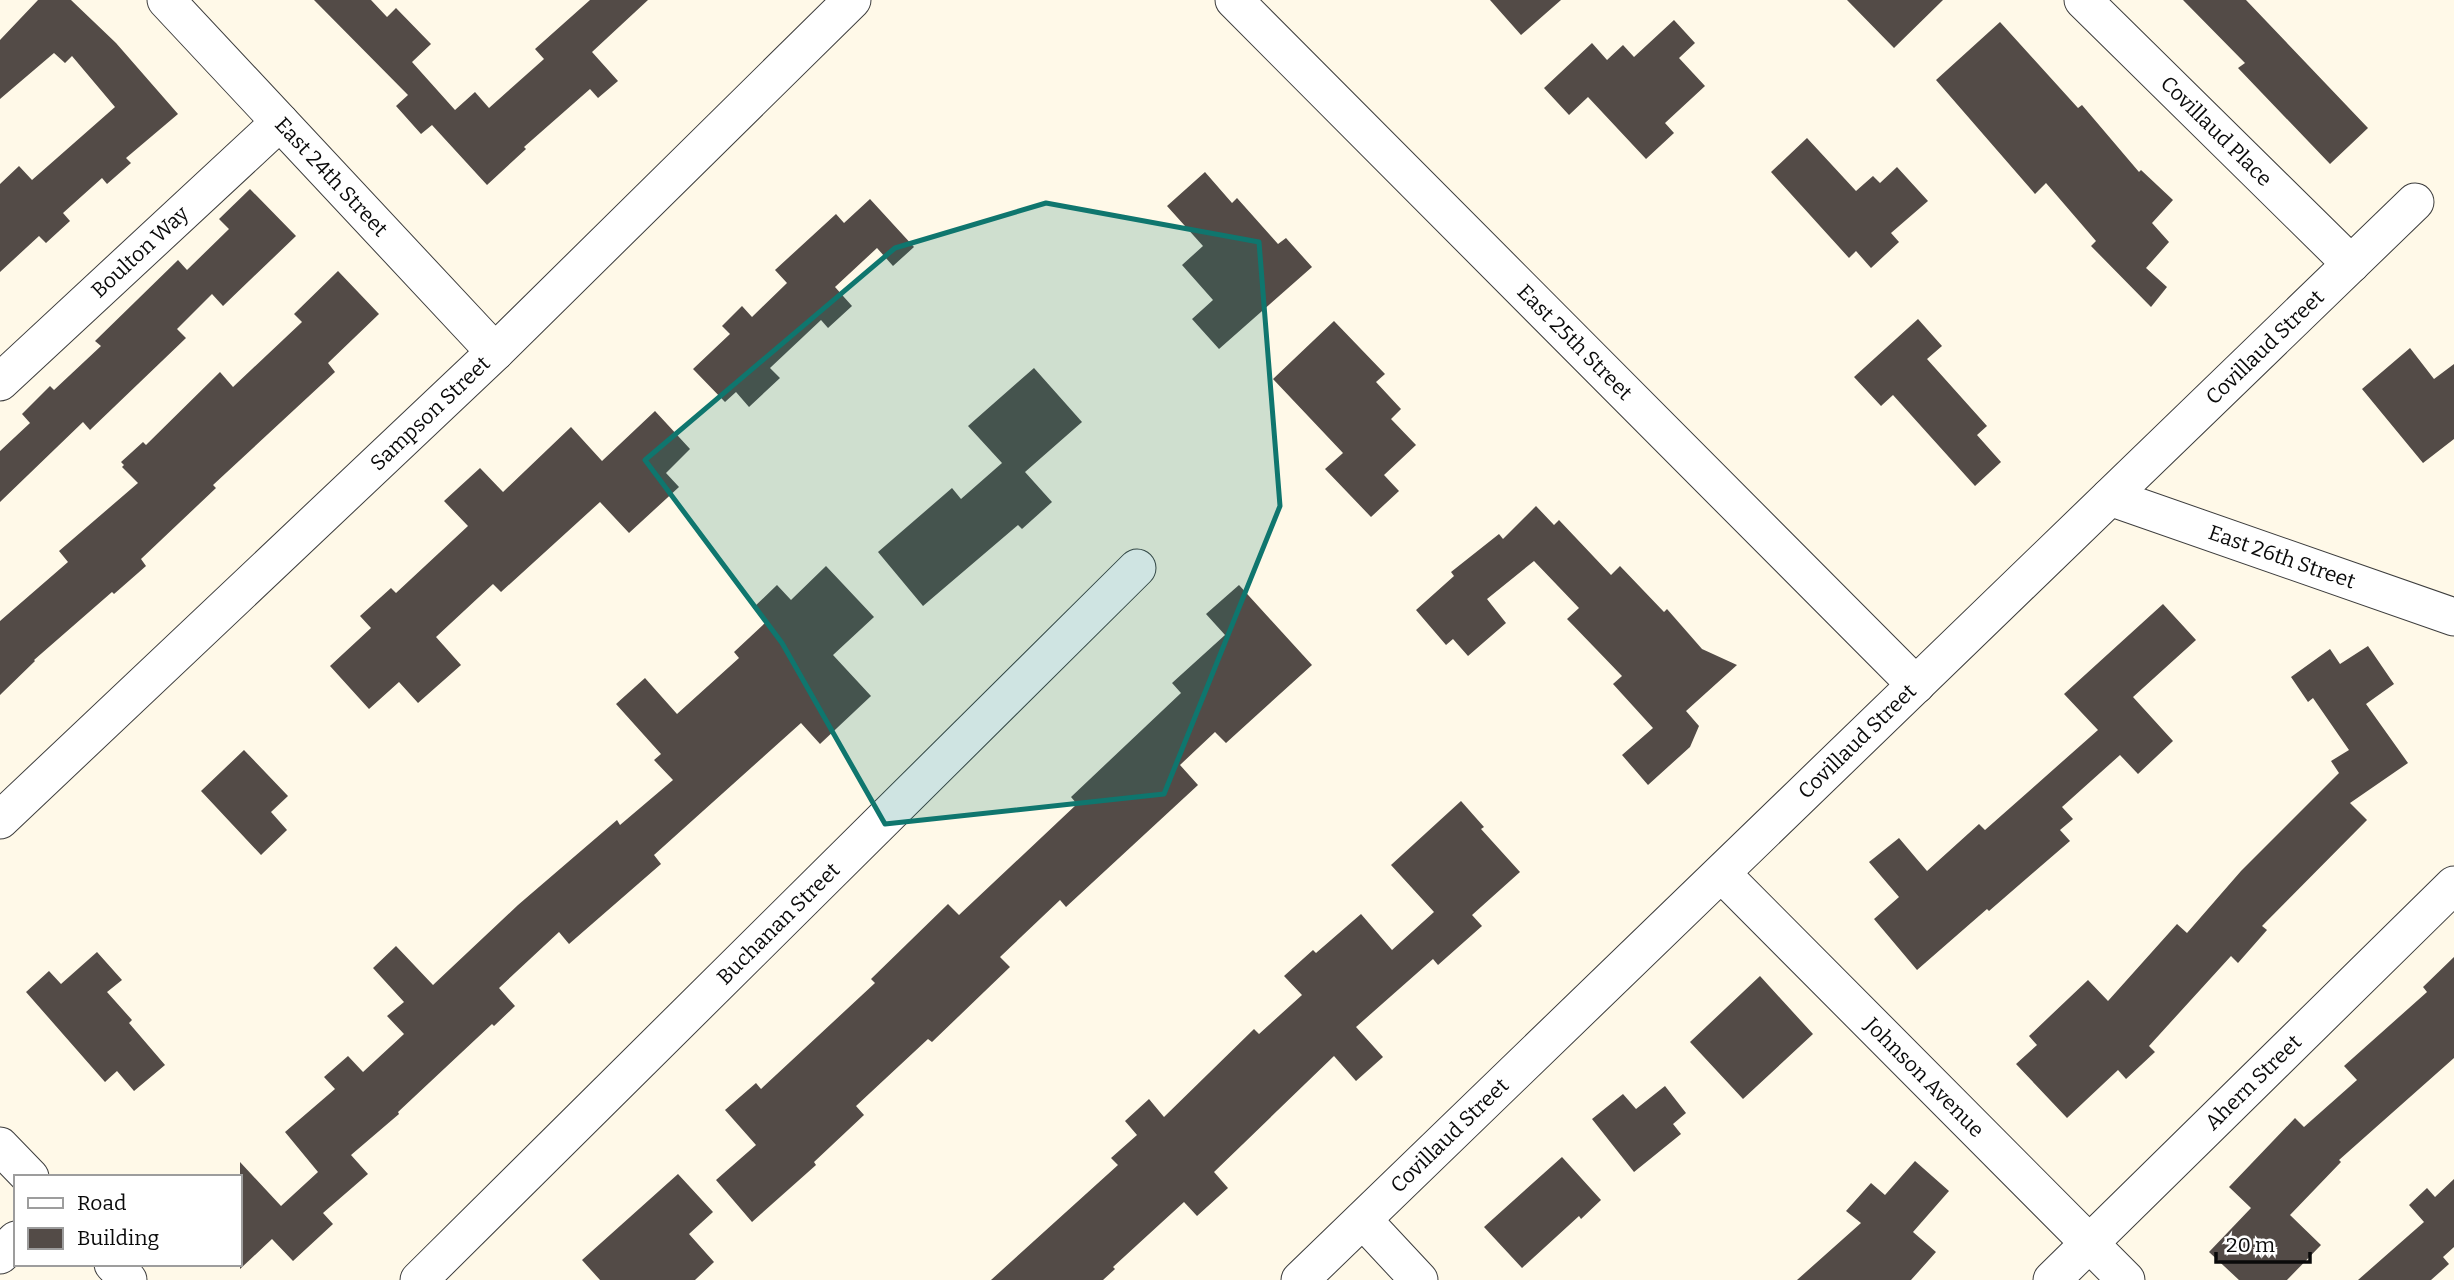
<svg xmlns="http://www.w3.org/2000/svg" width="2454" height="1280" font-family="Bitter,serif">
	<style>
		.building { fill: #534b47 }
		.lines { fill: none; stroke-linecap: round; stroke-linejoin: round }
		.minor-casing { stroke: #3d3d3d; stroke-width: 39 }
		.minor { stroke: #fff; stroke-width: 37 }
		.marked { fill: #0f766e; fill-opacity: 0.2; stroke: #0f766e; stroke-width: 5; stroke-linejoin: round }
		.labels { text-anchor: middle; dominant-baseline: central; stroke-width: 7; stroke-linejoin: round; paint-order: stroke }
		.street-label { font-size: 21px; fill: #0a0a0a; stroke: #fff }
	</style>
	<rect width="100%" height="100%" fill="#fff9e8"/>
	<path class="building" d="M 38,0 L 71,0 L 116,43 L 178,114 L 126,158 L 131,163 L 107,184 L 102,178 L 63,213 L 70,221 L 46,243 L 39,236 L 0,272 L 0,184 L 19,166 L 32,180 L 115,107 L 72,56 L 65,63 L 54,53 L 0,99 L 0,40 Z
		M 314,0 L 371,0 L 387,17 L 396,8 L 431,44 L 412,62 L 455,110 L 475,92 L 489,108 L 544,59 L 535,49 L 590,0 L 648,0 L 592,52 L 618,81 L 598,98 L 590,89 L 524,147 L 526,149 L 487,185 L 432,125 L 421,134 L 396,106 L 408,95 Z
		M 1490,0 L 1561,0 L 1521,35 Z
		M 1847,0 L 1943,0 L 1894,48 Z
		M 2183,0 L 2246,0 L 2368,128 L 2330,164 L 2238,68 L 2245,63 Z
		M 1674,20 L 1695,43 L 1679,58 L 1705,86 L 1665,123 L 1674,133 L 1646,159 L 1588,97 L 1569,115 L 1544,88 L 1592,43 L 1607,60 L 1623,45 L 1634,57 Z
		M 2000,22 L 2078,108 L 2082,105 L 2139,172 L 2141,170 L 2173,200 L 2152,223 L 2169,242 L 2146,268 L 2167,287 L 2151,307 L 2091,246 L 2096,241 L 2046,183 L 2035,194 L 1936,80 Z
		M 1807,138 L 1856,191 L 1873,176 L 1880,183 L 1897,167 L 1928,201 L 1891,233 L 1899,242 L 1871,268 L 1856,251 L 1849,258 L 1771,172 Z
		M 1205,172 L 1232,203 L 1237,198 L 1278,244 L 1286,238 L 1312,267 L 1219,349 L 1192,319 L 1213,300 L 1182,265 L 1203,246 L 1167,206 Z
		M 250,189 L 296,236 L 223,306 L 212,294 L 177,329 L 186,338 L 90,430 L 83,422 L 0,502 L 0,451 L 30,423 L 22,414 L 50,386 L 54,390 L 101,346 L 95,341 L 178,260 L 187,270 L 229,229 L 219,219 Z
		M 870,199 L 914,247 L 893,266 L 877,248 L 835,287 L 852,306 L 828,328 L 821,320 L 770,368 L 780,378 L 749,407 L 736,392 L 725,402 L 693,369 L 730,334 L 722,326 L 742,306 L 752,317 L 787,283 L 775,270 L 836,214 L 844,223 Z
		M 338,271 L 379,314 L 328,363 L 335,372 L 213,485 L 216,488 L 141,559 L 146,566 L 114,594 L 112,592 L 34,660 L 35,661 L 0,695 L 0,621 L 68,562 L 59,551 L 138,483 L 122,467 L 124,465 L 121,462 L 143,442 L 146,445 L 220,372 L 233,387 L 302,322 L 294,314 Z
		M 1918,319 L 1942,346 L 1927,359 L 1987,426 L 1977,435 L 2001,462 L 1975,486 L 1893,395 L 1881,406 L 1854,377 Z
		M 1334,321 L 1385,374 L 1376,382 L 1401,409 L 1391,419 L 1416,445 L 1384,475 L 1399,491 L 1371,517 L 1325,469 L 1343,453 L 1273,379 Z
		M 2410,348 L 2434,379 L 2454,364 L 2454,439 L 2423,463 L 2362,389 Z
		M 1034,368 L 1082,422 L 1025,472 L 1052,502 L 1022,529 L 1018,525 L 923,606 L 878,552 L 952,488 L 961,499 L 1002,463 L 968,426 Z
		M 655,411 L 690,449 L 666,473 L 679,487 L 629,533 L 600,502 L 501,592 L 493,584 L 436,637 L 461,665 L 418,703 L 399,682 L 369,709 L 330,666 L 371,628 L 360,616 L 391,588 L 396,593 L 468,526 L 444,501 L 480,468 L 503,492 L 571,427 L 602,461 Z
		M 1536,506 L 1554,525 L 1559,520 L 1611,575 L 1620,566 L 1664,612 L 1667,609 L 1702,649 L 1737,665 L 1686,711 L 1699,726 L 1690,747 L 1648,785 L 1622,755 L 1653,728 L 1613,684 L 1622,676 L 1567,619 L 1579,608 L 1534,561 L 1487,599 L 1506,623 L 1468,656 L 1453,639 L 1446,645 L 1416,610 L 1454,576 L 1451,572 L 1499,534 L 1503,539 Z
		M 826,566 L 874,617 L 833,655 L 871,696 L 820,744 L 801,723 L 654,855 L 661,864 L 569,944 L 559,932 L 499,988 L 515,1006 L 494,1026 L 492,1024 L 398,1112 L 399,1114 L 351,1155 L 368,1174 L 323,1213 L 333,1224 L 293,1261 L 272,1239 L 240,1269 L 240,1162 L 281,1206 L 318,1172 L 285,1132 L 335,1089 L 324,1077 L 348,1056 L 363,1072 L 404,1034 L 387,1016 L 404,1002 L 373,968 L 396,946 L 433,985 L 518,905 L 617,820 L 620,825 L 673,780 L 654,760 L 661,754 L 616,704 L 645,678 L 677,714 L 739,658 L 734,652 L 766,622 L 753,608 L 777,585 L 791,600 Z
		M 1239,585 L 1312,665 L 1226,743 L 1215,732 L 1180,765 L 1198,785 L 1066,907 L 1060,900 L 1000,957 L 1010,967 L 932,1042 L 928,1039 L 856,1106 L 864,1115 L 814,1162 L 816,1165 L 752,1222 L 716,1180 L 756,1145 L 725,1110 L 756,1083 L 761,1089 L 875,983 L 871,979 L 948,904 L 959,915 L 1077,804 L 1071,797 L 1181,693 L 1172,683 L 1225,635 L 1206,614 Z
		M 2163,604 L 2196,640 L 2133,697 L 2173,741 L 2138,774 L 2120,755 L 2062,807 L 2073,819 L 2060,830 L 2070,841 L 1989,911 L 1987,909 L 1917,970 L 1874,919 L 1899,897 L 1869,862 L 1899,838 L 1927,871 L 1979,824 L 1985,830 L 2098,730 L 2064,694 Z
		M 2368,646 L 2394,684 L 2366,704 L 2408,763 L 2350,803 L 2367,820 L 2262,926 L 2267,930 L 2238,963 L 2231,956 L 2149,1046 L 2155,1052 L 2126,1079 L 2118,1070 L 2067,1118 L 2016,1064 L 2037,1045 L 2029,1036 L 2088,980 L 2108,1001 L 2177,924 L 2187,933 L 2241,871 L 2339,773 L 2331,761 L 2349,750 L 2313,698 L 2308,702 L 2291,677 L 2330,649 L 2340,664 Z
		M 244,750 L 288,796 L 271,812 L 287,830 L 261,855 L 201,791 Z
		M 1461,801 L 1484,827 L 1481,829 L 1520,872 L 1472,915 L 1482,926 L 1438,965 L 1433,959 L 1356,1027 L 1383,1057 L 1356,1081 L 1334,1056 L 1214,1172 L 1228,1188 L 1197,1216 L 1184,1202 L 1113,1267 L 1115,1269 L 1103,1280 L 991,1280 L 1118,1165 L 1111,1158 L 1137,1135 L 1125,1121 L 1149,1099 L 1164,1117 L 1254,1029 L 1259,1034 L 1302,995 L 1284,976 L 1313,950 L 1316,953 L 1361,914 L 1392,950 L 1434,912 L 1391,865 Z
		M 97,952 L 122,980 L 107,992 L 132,1020 L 129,1023 L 165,1065 L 134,1091 L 117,1071 L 105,1082 L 26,992 L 49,971 L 61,984 Z
		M 2454,957 L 2454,1058 L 2339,1160 L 2341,1162 L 2290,1215 L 2321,1245 L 2287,1280 L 2239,1280 L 2209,1252 L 2251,1208 L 2229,1187 L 2295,1118 L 2304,1127 L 2357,1080 L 2344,1066 L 2427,992 L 2423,987 Z
		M 1760,976 L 1813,1034 L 1743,1099 L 1690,1042 Z
		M 1665,1086 L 1686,1113 L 1673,1124 L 1681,1134 L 1634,1172 L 1592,1119 L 1623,1094 L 1636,1109 Z
		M 1562,1157 L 1601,1200 L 1581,1219 L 1579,1216 L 1522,1268 L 1484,1227 Z
		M 1915,1161 L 1949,1191 L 1913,1232 L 1936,1252 L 1911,1280 L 1797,1280 L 1861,1223 L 1846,1211 L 1871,1183 L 1885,1195 Z
		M 678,1174 L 713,1212 L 689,1234 L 714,1262 L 695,1280 L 600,1280 L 582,1260 Z
		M 2454,1179 L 2454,1247 L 2443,1257 L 2449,1264 L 2431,1280 L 2358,1280 L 2424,1222 L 2409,1205 L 2427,1188 L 2435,1197 Z"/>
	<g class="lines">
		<defs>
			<g id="minor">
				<path id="s1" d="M 166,0 L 495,352"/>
				<path id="s2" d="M 1234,0 L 1916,685"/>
				<path id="s3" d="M 2083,0 L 2351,264"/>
				<path id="s4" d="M 0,382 L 280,122"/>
				<path id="s5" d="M 2110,497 L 2454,617"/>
				<path id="s6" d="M 0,820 L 495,352 L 852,0"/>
				<path id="s7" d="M 1722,874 L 2126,1280"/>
				<path d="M 0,1146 L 30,1177"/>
				<path d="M 1363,1220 L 1419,1280"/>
				<path d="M 0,1255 L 16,1240"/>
				<path d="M 113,1264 L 128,1280"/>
				<path id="s8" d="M 419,1280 L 1137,568"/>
				<path id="s9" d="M 1300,1280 L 2415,202"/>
				<path id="s10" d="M 2052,1280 L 2454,885"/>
			</g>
		</defs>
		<use href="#minor" class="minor-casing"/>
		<use href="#minor" class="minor"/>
	</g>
	<path class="marked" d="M 1046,203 L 1259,242 L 1280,506 L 1164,794 L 885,824 L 782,643 L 645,460 L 895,248 Z"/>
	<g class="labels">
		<g class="street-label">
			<text stroke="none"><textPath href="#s3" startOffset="187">Covillaud Place</textPath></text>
			<text stroke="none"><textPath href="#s1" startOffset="242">East 24th Street</textPath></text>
			<text stroke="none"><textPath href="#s4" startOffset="191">Boulton Way</textPath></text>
			<text stroke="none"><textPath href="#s2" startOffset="483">East 25th Street</textPath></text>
			<text stroke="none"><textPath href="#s9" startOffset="1342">Covillaud Street</textPath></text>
			<text stroke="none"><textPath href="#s6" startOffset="592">Sampson Street</textPath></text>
			<text stroke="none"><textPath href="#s5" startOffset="182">East 26th Street</textPath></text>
			<text stroke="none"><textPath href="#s9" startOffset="775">Covillaud Street</textPath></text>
			<text stroke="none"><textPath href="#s8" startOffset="506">Buchanan Street</textPath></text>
			<text stroke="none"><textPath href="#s7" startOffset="287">Johnson Avenue</textPath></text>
			<text stroke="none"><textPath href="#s10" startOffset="282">Ahern Street</textPath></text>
			<text stroke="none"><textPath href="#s9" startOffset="208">Covillaud Street</textPath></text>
		</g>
	</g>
	<rect x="14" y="1175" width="228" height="91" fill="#ffffff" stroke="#9d9d9d" stroke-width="2"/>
	<rect x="28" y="1198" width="35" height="10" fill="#ffffff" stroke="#9d9d9d" stroke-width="2"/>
	<text x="77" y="1210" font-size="21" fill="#0a0a0a">Road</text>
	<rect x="28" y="1228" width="35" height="21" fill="#534b47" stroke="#9d9d9d" stroke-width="2"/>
	<text x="77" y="1245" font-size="21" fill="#0a0a0a">Building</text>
	<path d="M2216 1252v10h94v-10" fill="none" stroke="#0a0a0a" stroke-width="3.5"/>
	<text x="2226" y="1252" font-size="21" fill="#0a0a0a" stroke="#ffffff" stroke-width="5" paint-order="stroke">20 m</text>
</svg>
